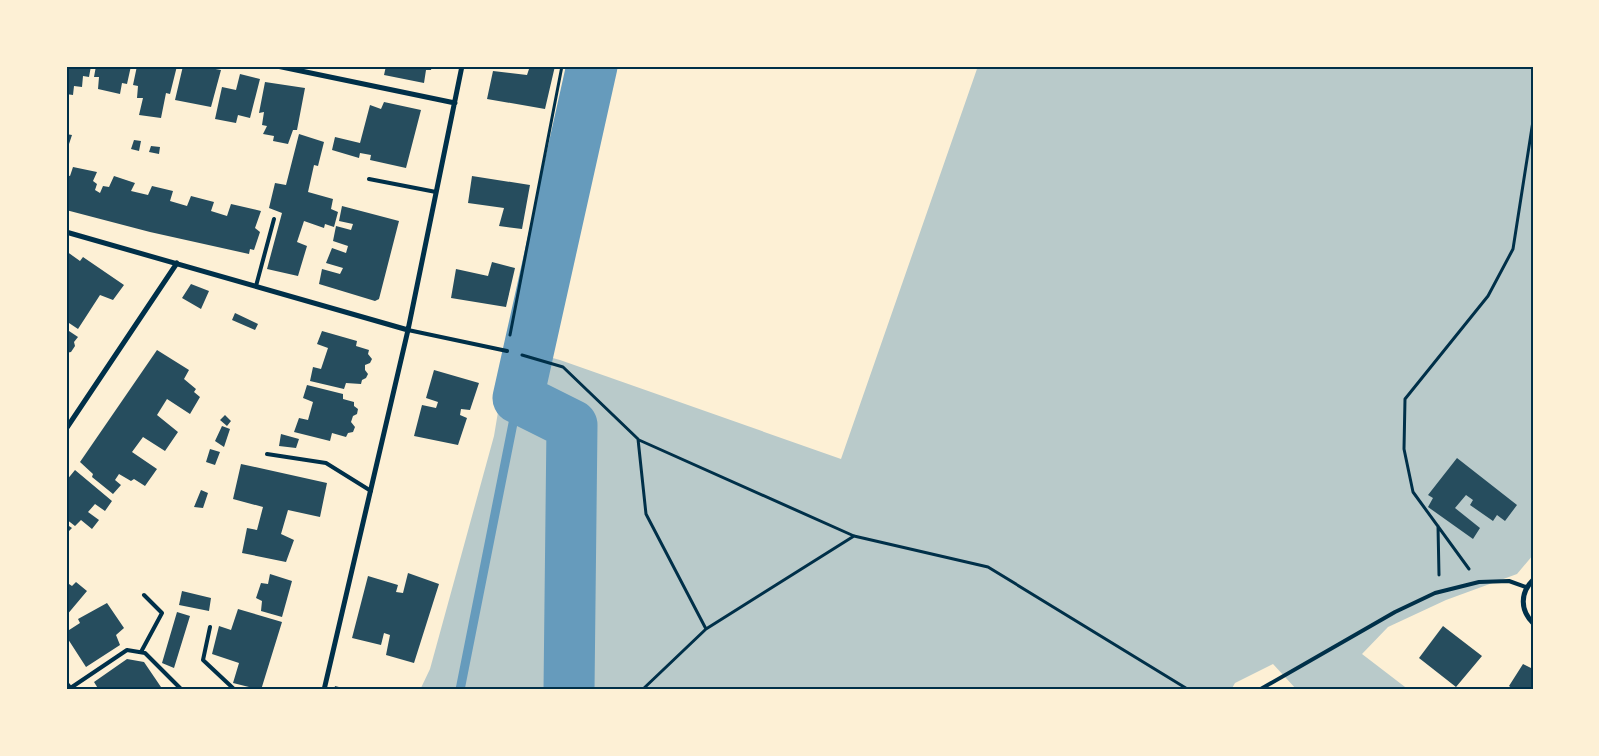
<svg xmlns="http://www.w3.org/2000/svg" width="1599" height="756" font-family="Barlow,sans-serif">
	<style>
		.green { fill: #b9caca }
		.lines { fill: none; stroke-linecap: round; stroke-linejoin: round }
		.stream { stroke: #669bbc; stroke-width: 9 }
		.river { stroke: #669bbc; stroke-width: 51 }
		.building { fill: #264d5e }
		.path { stroke: #003049; stroke-width: 3 }
		.service { stroke: #003049; stroke-width: 4 }
		.minor { stroke: #003049; stroke-width: 5 }
		.secondary { stroke: #003049; stroke-width: 10 }
		.neatline { fill: none; stroke: #003049; stroke-width: 2 }
	</style>
	<rect width="100%" height="100%" fill="#fdf0d5"/>
	<path class="green" d="M 978,66 L 1533,66 L 1533,555 L 1517,574 L 1446,600 L 1388,627 L 1362,654 L 1409,690 L 1297,690 L 1273,664 L 1235,683 L 1231,690 L 420,690 L 430,669 L 494,436 L 509,346 L 560,360 L 841,459 Z"/>
	<g class="lines">
		<path class="stream" d="M 460,690 L 518,398"/>
		<path class="river" d="M 569,690 L 572,425 L 518,398 L 592,66"/>
	</g>
	<path class="building" d="M 66,66 L 91,66 L 89,77 L 83,76 L 82,87 L 74,86 L 73,95 L 66,94 Z
		M 96,66 L 131,66 L 127,84 L 122,83 L 120,94 L 98,89 L 99,77 L 94,77 Z
		M 137,66 L 177,66 L 170,94 L 166,93 L 161,118 L 139,115 L 143,98 L 137,98 L 138,86 L 133,85 Z
		M 183,66 L 199,66 L 221,70 L 211,107 L 175,100 Z
		M 386,66 L 432,66 L 431,70 L 426,70 L 424,83 L 384,75 Z
		M 530,66 L 555,66 L 545,109 L 487,99 L 493,71 L 527,75 Z
		M 240,74 L 260,79 L 250,118 L 238,115 L 236,123 L 215,119 L 222,87 L 236,90 Z
		M 265,82 L 305,88 L 297,130 L 293,130 L 288,144 L 273,141 L 274,136 L 263,134 L 267,126 L 262,125 L 264,112 L 259,113 Z
		M 384,102 L 421,110 L 406,168 L 370,160 L 371,155 L 360,153 L 359,158 L 332,150 L 335,137 L 360,143 L 370,105 L 381,109 Z
		M 66,134 L 72,135 L 67,150 L 66,150 Z
		M 299,134 L 324,142 L 318,166 L 314,165 L 308,192 L 333,199 L 331,209 L 338,212 L 334,227 L 325,224 L 324,228 L 304,221 L 297,242 L 307,246 L 298,276 L 267,269 L 282,213 L 269,208 L 275,183 L 286,185 Z
		M 134,140 L 141,141 L 139,151 L 131,149 Z
		M 151,146 L 160,147 L 159,154 L 149,152 Z
		M 73,167 L 97,172 L 93,181 L 97,184 L 95,190 L 100,193 L 103,186 L 109,187 L 114,176 L 135,183 L 131,191 L 148,195 L 152,186 L 173,191 L 170,201 L 187,206 L 191,196 L 214,202 L 211,211 L 227,216 L 231,204 L 261,211 L 255,228 L 260,232 L 254,250 L 250,249 L 249,254 L 150,232 L 66,210 L 66,175 L 70,176 Z
		M 472,176 L 530,185 L 522,229 L 499,226 L 504,208 L 468,203 Z
		M 342,206 L 399,221 L 379,299 L 375,301 L 319,284 L 322,269 L 340,274 L 343,268 L 326,263 L 332,248 L 346,253 L 348,246 L 333,241 L 336,226 L 351,230 L 353,224 L 339,221 Z
		M 66,251 L 80,261 L 83,257 L 124,285 L 113,300 L 100,295 L 78,329 L 66,321 Z
		M 492,262 L 515,268 L 506,307 L 451,298 L 456,269 L 488,276 Z
		M 191,284 L 209,291 L 201,309 L 182,298 Z
		M 235,313 L 258,324 L 255,330 L 232,320 Z
		M 66,329 L 78,337 L 74,342 L 75,346 L 71,352 L 66,353 Z
		M 322,331 L 357,341 L 356,346 L 369,350 L 368,354 L 372,359 L 370,363 L 365,365 L 365,370 L 368,374 L 366,378 L 362,380 L 361,384 L 346,383 L 344,389 L 310,381 L 313,367 L 321,369 L 328,348 L 317,344 Z
		M 157,350 L 189,370 L 184,379 L 196,389 L 194,392 L 200,397 L 190,414 L 167,399 L 157,415 L 178,432 L 165,451 L 143,437 L 132,452 L 157,469 L 145,486 L 134,479 L 131,481 L 119,474 L 115,480 L 121,485 L 113,494 L 92,477 L 93,474 L 80,462 Z
		M 434,370 L 479,383 L 470,410 L 461,409 L 460,415 L 467,418 L 458,445 L 414,436 L 422,405 L 436,408 L 438,402 L 426,398 Z
		M 307,385 L 343,394 L 343,399 L 354,402 L 354,406 L 358,409 L 357,414 L 353,416 L 351,422 L 355,427 L 353,432 L 348,433 L 346,437 L 332,433 L 330,441 L 294,432 L 299,418 L 308,420 L 313,402 L 303,398 Z
		M 225,415 L 231,421 L 227,426 L 220,420 Z
		M 222,426 L 230,429 L 224,447 L 215,441 Z
		M 281,434 L 299,439 L 296,448 L 279,446 Z
		M 210,449 L 220,452 L 215,465 L 206,462 Z
		M 1457,458 L 1517,505 L 1505,521 L 1497,515 L 1493,521 L 1470,505 L 1473,500 L 1466,495 L 1455,508 L 1480,528 L 1473,539 L 1428,507 L 1433,498 L 1428,495 Z
		M 241,464 L 327,483 L 320,517 L 288,510 L 281,534 L 294,540 L 286,562 L 242,553 L 247,528 L 257,530 L 263,507 L 233,499 Z
		M 75,470 L 112,501 L 105,511 L 95,504 L 88,512 L 99,520 L 92,529 L 81,520 L 75,526 L 66,519 L 66,481 Z
		M 201,490 L 208,493 L 203,508 L 194,507 Z
		M 66,524 L 72,528 L 66,534 Z
		M 408,573 L 439,584 L 414,663 L 386,655 L 390,635 L 384,633 L 381,645 L 352,638 L 368,576 L 398,585 L 396,592 L 403,593 Z
		M 270,574 L 292,581 L 282,617 L 261,611 L 262,601 L 256,598 L 261,583 L 268,584 Z
		M 66,582 L 72,586 L 76,582 L 87,591 L 66,616 Z
		M 182,591 L 211,598 L 209,611 L 179,605 Z
		M 107,603 L 124,628 L 116,635 L 120,645 L 86,667 L 66,636 L 66,632 L 80,623 L 78,619 Z
		M 238,609 L 282,622 L 261,690 L 233,683 L 239,663 L 212,654 L 219,626 L 231,630 Z
		M 177,612 L 190,616 L 174,668 L 162,663 Z
		M 1443,626 L 1482,656 L 1456,687 L 1419,658 Z
		M 127,659 L 144,662 L 163,690 L 99,690 L 94,682 Z
		M 1523,664 L 1533,669 L 1533,690 L 1514,690 L 1509,686 Z
		M 335,686 L 347,689 L 347,690 L 334,690 Z"/>
	<g class="lines">
		<path class="path" d="M 510,335 L 562,66
			M 522,355 L 563,367 L 638,439 L 646,514 L 706,629 L 642,690
			M 639,440 L 854,536 L 988,567 L 1189,690
			M 1438,526 L 1439,575
			M 1469,569 L 1413,492 L 1404,449 L 1405,399 L 1488,296 L 1513,249 L 1533,121
			M 706,629 L 854,536"/>
		<path class="service" d="M 369,179 L 436,192
			M 256,286 L 274,219
			M 408,330 L 507,351
			M 267,454 L 326,463 L 371,491
			M 210,627 L 203,660 L 235,690
			M 141,652 L 162,613 L 144,595
			M 69,689 L 127,650 L 145,653 L 182,690
			M 1259,690 L 1395,612 L 1435,593 L 1479,582 L 1509,581 L 1526,587"/>
		<path class="minor" d="M 277,66 L 455,103
			M 66,232 L 408,330
			M 66,429 L 177,263
			M 1533,580 C 1520,593 1520,610 1533,623
			M 324,690 L 408,330 L 462,66"/>
		<path class="secondary" d="M 66,687 L 68,690"/>
	</g>
	<rect width="1599" height="756" fill="none" stroke="#fdf0d5" stroke-width="135"/>
	<rect x="68" y="68" width="1464" height="620" class="neatline"/>
</svg>
